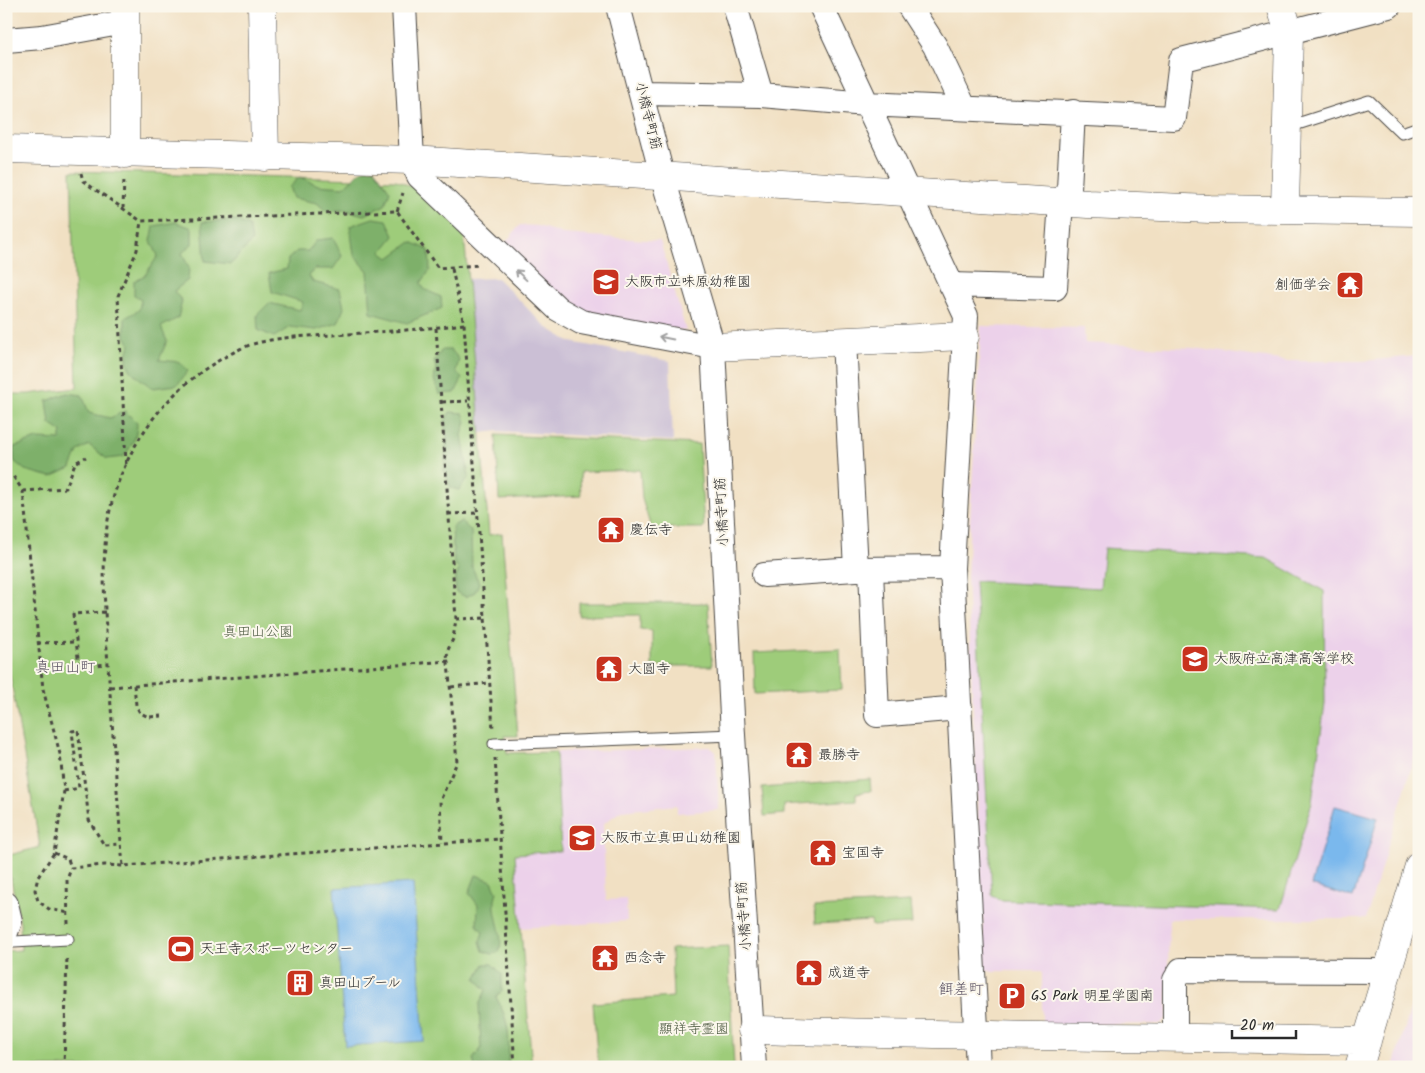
<svg xmlns="http://www.w3.org/2000/svg" width="1425" height="1073" font-family="Kalam,'Klee One',sans-serif">
	<style>
		.built { fill: #ecd1ea }
		.industrial { fill: #cbbfd5 }
		.green { fill: #9ecc7a; stroke: #647c52 }
		.forest { fill: #7eb06a; stroke: #546e4a }
		.water { fill: #7ab8ed; stroke: #52728c }
		.lines { fill: none; stroke-linecap: round; stroke-linejoin: round }
		.lane-casing { stroke: #494642; stroke-width: 13 }
		.street-casing { stroke: #494642; stroke-width: 26 }
		.secondary-casing { stroke: #494642; stroke-width: 29 }
		.path { stroke: #494642; stroke-width: 3; stroke-dasharray: 4 4; stroke-linecap: butt }
		.lane { stroke: #fff; stroke-width: 11 }
		.street { stroke: #fff; stroke-width: 24 }
		.secondary { stroke: #fff; stroke-width: 28 }
		.oneway { stroke: #a0a0a0 }
		.labels { text-anchor: middle; dominant-baseline: central; stroke-width: 4; stroke-linejoin: round; paint-order: stroke }
		.street-label { font-size: 14px; fill: #2b2b2b; stroke: #fbf7ec }
		.poi-label { font-size: 14px; fill: #2b2b2b; stroke: #fbf7ec; text-anchor: start }
		.park-label { font-size: 14px; fill: #4e5b43; stroke: #fbf7ec }
		.neighbourhood-label { font-size: 15px; fill: #5b5263; stroke: #fbf7ec }
	</style>
	<rect width="100%" height="100%" fill="#fbf7ec"/>
	<filter id="ink" filterUnits="userSpaceOnUse"><feTurbulence type="fractalNoise" baseFrequency=".02" numOctaves="2"/><feDisplacementMap in="SourceGraphic" scale="10" xChannelSelector="R" yChannelSelector="G"/><feConvolveMatrix kernelMatrix="1 2 1 2 8 2 1 2 1" color-interpolation-filters="sRGB"/></filter>
	<filter id="wash" filterUnits="userSpaceOnUse"><feTurbulence type="fractalNoise" baseFrequency=".0096" numOctaves="4" result="noise"/><feDisplacementMap in="SourceGraphic" scale="20" xChannelSelector="R" yChannelSelector="G"/><feGaussianBlur stdDeviation="1.12" result="paint"/><feColorMatrix in="noise" values="0 0 0 0 0 0 0 0 0 0 0 0 0 0 0 0 0 1.4 0 .05"/><feComposite in="paint" operator="in"/></filter>
	<g filter="url(#wash)">
		<rect width="100%" height="100%" fill="#f1e0c3"/>
		<path class="built" d="M 520,225 L 538,226 L 563,234 L 660,241 L 686,331 L 579,316 L 501,248 Z
			M 981,326 L 1084,328 L 1085,343 L 1193,348 L 1288,361 L 1363,361 L 1419,356 L 1419,742 L 1366,919 L 1169,919 L 1167,1018 L 1160,1024 L 1042,1025 L 1042,971 L 985,971 L 967,576 Z
			M 710,747 L 716,752 L 719,810 L 677,813 L 677,805 L 621,811 L 603,824 L 606,900 L 626,899 L 627,921 L 521,928 L 515,854 L 561,851 L 556,752 Z
			M 1419,982 L 1419,1067 L 1393,1067 Z"/>
		<path class="industrial" d="M 497,278 L 546,327 L 571,342 L 670,361 L 673,441 L 498,431 L 480,433 L 468,279 Z"/>
		<path class="green" d="M 71,171 L 396,180 L 420,190 L 464,233 L 489,535 L 502,533 L 518,736 L 505,736 L 507,753 L 556,752 L 561,851 L 515,854 L 532,1067 L 6,1067 L 6,951 L 21,950 L 20,922 L 6,856 L 40,847 L 6,652 L 6,394 L 28,394 L 77,388 Z
			M 496,435 L 699,444 L 704,528 L 651,528 L 642,499 L 640,470 L 580,472 L 581,496 L 499,500 Z
			M 1104,548 L 1266,558 L 1324,591 L 1325,703 L 1312,802 L 1280,909 L 1001,900 L 992,896 L 975,581 L 1100,588 Z
			M 579,603 L 708,603 L 712,666 L 652,666 L 652,631 L 640,630 L 640,615 L 579,616 Z
			M 840,649 L 842,690 L 755,694 L 754,653 Z
			M 870,779 L 871,791 L 856,793 L 856,800 L 784,805 L 784,814 L 764,816 L 762,788 Z
			M 910,902 L 912,924 L 872,926 L 871,921 L 815,924 L 814,907 Z
			M 728,946 L 734,1067 L 598,1067 L 593,1003 L 673,997 L 671,949 Z"/>
		<path class="forest" d="M 374,168 L 390,191 L 385,205 L 364,215 L 344,210 L 326,211 L 317,203 L 293,198 L 289,187 L 300,177 L 318,185 L 344,187 L 363,169 Z
			M 373,218 L 387,220 L 394,236 L 381,252 L 389,258 L 411,242 L 429,250 L 430,270 L 421,283 L 424,289 L 441,297 L 442,308 L 407,323 L 371,313 L 368,271 L 354,255 L 350,226 Z
			M 235,220 L 249,226 L 252,241 L 231,264 L 205,261 L 202,222 Z
			M 176,222 L 192,228 L 192,244 L 182,253 L 189,268 L 188,280 L 174,291 L 182,301 L 178,318 L 161,327 L 167,341 L 159,360 L 180,362 L 188,371 L 177,385 L 152,388 C 134,373 121,370 130,345 L 125,336 L 125,318 L 139,310 L 141,300 L 134,295 L 134,281 L 145,275 L 158,256 L 151,241 L 154,226 Z
			M 333,238 L 342,256 L 333,269 L 314,269 L 309,276 L 313,282 L 340,289 L 344,308 L 338,323 L 316,330 L 290,327 L 274,337 L 258,330 L 257,315 L 269,303 L 300,310 L 303,302 L 272,292 L 269,273 L 287,269 L 288,259 L 297,251 L 308,251 L 317,240 Z
			M 442,350 L 451,350 L 459,359 L 456,371 L 462,379 L 455,393 L 439,394 L 434,380 L 436,368 L 434,362 Z
			M 67,393 L 82,395 L 89,413 L 110,418 L 125,411 L 137,423 C 137,437 132,446 123,457 L 107,459 L 89,445 L 78,451 L 71,468 L 51,477 L 25,470 L 14,461 L 14,447 L 37,439 L 60,440 L 62,432 L 50,424 L 47,401 Z
			M 450,412 L 463,413 L 466,422 L 462,435 L 469,477 L 459,490 L 451,488 L 444,471 L 447,436 L 444,423 Z
			M 461,521 L 471,531 L 472,567 L 479,583 L 475,592 L 466,597 L 456,592 L 455,579 L 459,570 L 454,562 L 452,527 Z
			M 476,875 L 492,881 L 497,892 C 489,912 506,932 499,952 L 492,954 L 483,951 L 480,941 L 483,932 L 477,925 L 478,905 L 469,893 Z
			M 484,964 L 492,964 L 502,974 L 502,991 L 496,997 C 511,1025 509,1036 508,1067 L 475,1067 L 473,1059 L 481,1049 L 479,1005 L 486,990 L 476,979 Z"/>
		<path class="water" d="M 1335,806 L 1378,818 L 1353,898 L 1311,885 Z
			M 413,883 L 424,1041 L 345,1046 L 334,888 Z"/>
	</g>
	<g filter="url(#ink)">
		<g class="lines">
			<defs>
				<path id="lane" d="M 1288,127 L 1369,101 L 1402,133 L 1419,127
					M 494,744 L 733,735
					M 6,938 L 14,942 L 68,939"/>
				<path id="street" d="M 404,6 L 412,160 L 419,176 L 558,309 L 581,322 L 713,347
					M 618,6 L 662,175 L 713,347 L 733,735 L 754,1067
					M 735,6 L 761,95
					M 821,6 L 966,316 L 952,568 L 978,1067
					M 909,6 L 935,46 L 964,107
					M 6,40 L 42,37 L 125,22
					M 642,93 L 761,95 L 866,104 L 1174,118 L 1181,60 L 1389,6
					M 951,285 L 1055,288 L 1061,202 L 1069,189 L 1073,112
					M 844,341 L 856,569
					M 871,569 L 877,715 L 960,708
					M 764,575 L 856,569 L 952,568
					M 6,904 L 10,921 L 6,932
					M 1175,1037 L 1175,980 L 1181,970 L 1388,971"/>
				<path id="secondary" d="M 262,6 L 265,157
					M 1281,6 L 1289,32 L 1285,210
					M 6,149 L 412,160 L 1088,204 L 1210,209 L 1419,212
					M 125,154 L 125,6
					M 713,347 L 965,336
					M 752,1030 C 957,1036 1162,1037 1367,1041
					M 1359,1067 L 1419,866"/>
			</defs>
			<use href="#lane" class="lane-casing"/>
			<use href="#street" class="street-casing"/>
			<use href="#secondary" class="secondary-casing"/>
			<path class="path" d="M 81,173 L 83,181 L 141,221 L 397,211 L 438,268 L 479,265
				M 123,209 L 124,178
				M 397,211 L 403,193
				M 452,269 L 464,324 L 493,729
				M 464,324 C 420,330 376,332 332,335 C 306,336 278,337 253,344 C 239,348 225,357 213,364 C 162,396 126,447 111,506 C 100,548 105,607 107,650 C 112,722 117,794 123,866 L 500,839
				M 436,328 L 456,619 L 453,639 L 447,652 L 457,762 L 440,801 L 442,842
				M 442,402 L 468,401
				M 126,464 L 118,296 L 137,250 L 141,221
				M 6,475 L 13,476 L 23,491 L 43,689 L 60,754 L 64,791 L 54,853 L 38,877 L 35,890 L 38,901 L 49,909 L 69,913
				M 23,491 L 66,488 L 75,463 L 86,457
				M 448,514 L 477,513
				M 105,612 L 73,614 L 79,666 L 108,664
				M 456,619 L 485,618
				M 37,643 L 76,642
				M 134,685 L 136,705 L 140,713 L 149,717 L 162,716
				M 110,687 L 449,661
				M 451,687 L 490,683
				M 495,758 L 515,1067
				M 64,791 L 79,788 L 72,731 L 78,730 L 89,820 L 104,845 L 121,844
				M 54,853 L 68,859 L 71,868
				M 68,924 L 67,880 L 71,868 L 105,865 L 123,866
				M 64,1067 L 67,955"/>
			<use href="#lane" class="lane"/>
			<use href="#street" class="street"/>
			<use href="#secondary" class="secondary"/>
		</g>
		<defs><path id="oneway-shaft" d="M-6 0H5M1.5-3L5.5 0L1.5 3" fill="none" stroke-width="1.6" stroke-linecap="round" stroke-linejoin="round" transform="scale(1.25)"/></defs>
		<g class="oneway">
			<use href="#oneway-shaft" transform="translate(521 275) rotate(-137)"/>
			<use href="#oneway-shaft" transform="translate(666 338) rotate(-169)"/>
		</g>
	</g>
	<defs>
		<symbol id="school-square" viewBox="-11 -11 22 22"><rect x="-9" y="-9" width="18" height="18" rx="4" fill="#c8321e" stroke="#fbf7ec"/><path d="M0-5L7-2L0 1L-7-2ZM-4 1L0 2.5L4 1V4Q0 6-4 4Z" fill="#fff"/></symbol>
		<symbol id="temple-square" viewBox="-11 -11 22 22"><rect x="-9" y="-9" width="18" height="18" rx="4" fill="#c8321e" stroke="#fbf7ec"/><path d="M0-6L5-2H3V0L6.5 2.5H4V6H1.5V3h-3V6H-4V2.5H-6.5L-3 0V-2H-5Z" fill="#fff"/></symbol>
		<symbol id="stadium-square" viewBox="-11 -11 22 22"><rect x="-9" y="-9" width="18" height="18" rx="4" fill="#c8321e" stroke="#fbf7ec"/><path d="M0-5a6.5 5 0 1 0 0 10a6.5 5 0 1 0 0-10ZM-3.5-1.8h7v3.6h-7Z" fill="#fff"/></symbol>
		<symbol id="building-square" viewBox="-11 -11 22 22"><rect x="-9" y="-9" width="18" height="18" rx="4" fill="#c8321e" stroke="#fbf7ec"/><path d="M-4-6H4V6H1V3H-1V6H-4ZM-2.5-4.3h1.7v1.8h-1.7ZM.8-4.3h1.7v1.8H.8ZM-2.5-1h1.7V.8h-1.7ZM.8-1h1.7V.8H.8Z" fill="#fff"/></symbol>
		<symbol id="parking-square" viewBox="-11 -11 22 22"><rect x="-9" y="-9" width="18" height="18" rx="4" fill="#c8321e" stroke="#fbf7ec"/><path d="M-3.5-5.5H1a3.5 3.5 0 0 1 0 7H-1V5.5H-3.5ZM-1-3.4V-.6H.8a1.4 1.4 0 0 0 0-2.8Z" fill="#fff"/></symbol>
	</defs>
	<g fill-rule="evenodd">
		<use href="#school-square" x="590" y="266" width="32" height="32"/>
		<use href="#temple-square" x="1334" y="269" width="32" height="32"/>
		<use href="#temple-square" x="595" y="514" width="32" height="32"/>
		<use href="#school-square" x="1179" y="643" width="32" height="32"/>
		<use href="#temple-square" x="593" y="653" width="32" height="32"/>
		<use href="#temple-square" x="783" y="739" width="32" height="32"/>
		<use href="#school-square" x="566" y="822" width="32" height="32"/>
		<use href="#temple-square" x="807" y="837" width="32" height="32"/>
		<use href="#stadium-square" x="165" y="933" width="32" height="32"/>
		<use href="#temple-square" x="589" y="942" width="32" height="32"/>
		<use href="#temple-square" x="793" y="957" width="32" height="32"/>
		<use href="#building-square" x="284" y="967" width="32" height="32"/>
		<use href="#parking-square" x="996" y="980" width="32" height="32"/>
	</g>
	<g class="labels">
		<g class="street-label">
			<text transform="translate(648 116) rotate(76)">小橋寺町筋</text>
			<text transform="translate(722 512) rotate(-93)">小橋寺町筋</text>
			<text transform="translate(744 916) rotate(-94)">小橋寺町筋</text>
		</g>
		<g class="poi-label">
			<text x="625" y="282">大阪市立味原幼稚園</text>
			<text x="1331" y="285" text-anchor="end">創価学会</text>
			<text x="630" y="530">慶伝寺</text>
			<text x="1214" y="659">大阪府立高津高等学校</text>
			<text x="628" y="669">大圓寺</text>
			<text x="818" y="755">最勝寺</text>
			<text x="601" y="838">大阪市立真田山幼稚園</text>
			<text x="842" y="853">宝国寺</text>
			<text x="200" y="949">天王寺スポーツセンター</text>
			<text x="624" y="958">西念寺</text>
			<text x="828" y="973">成道寺</text>
			<text x="319" y="983">真田山プール</text>
			<text x="1031" y="996">GS Park 明星学園南</text>
		</g>
		<g class="park-label">
			<text x="258" y="632">真田山公園</text>
			<text x="694" y="1029">顯祥寺霊園</text>
		</g>
		<g class="neighbourhood-label">
			<text x="65" y="668">真田山町</text>
			<text x="961" y="990">餌差町</text>
		</g>
	</g>
	<rect width="1425" height="1073" fill="none" stroke="#fbf7ec" stroke-width="25"/>
	<path d="M1232 1030v8h64v-8" fill="none" stroke="#2b2b2b" stroke-width="2.5"/>
	<text x="1240" y="1030" font-size="15" fill="#2b2b2b" stroke="#fbf7ec" stroke-width="4" paint-order="stroke">20 m</text>
</svg>
